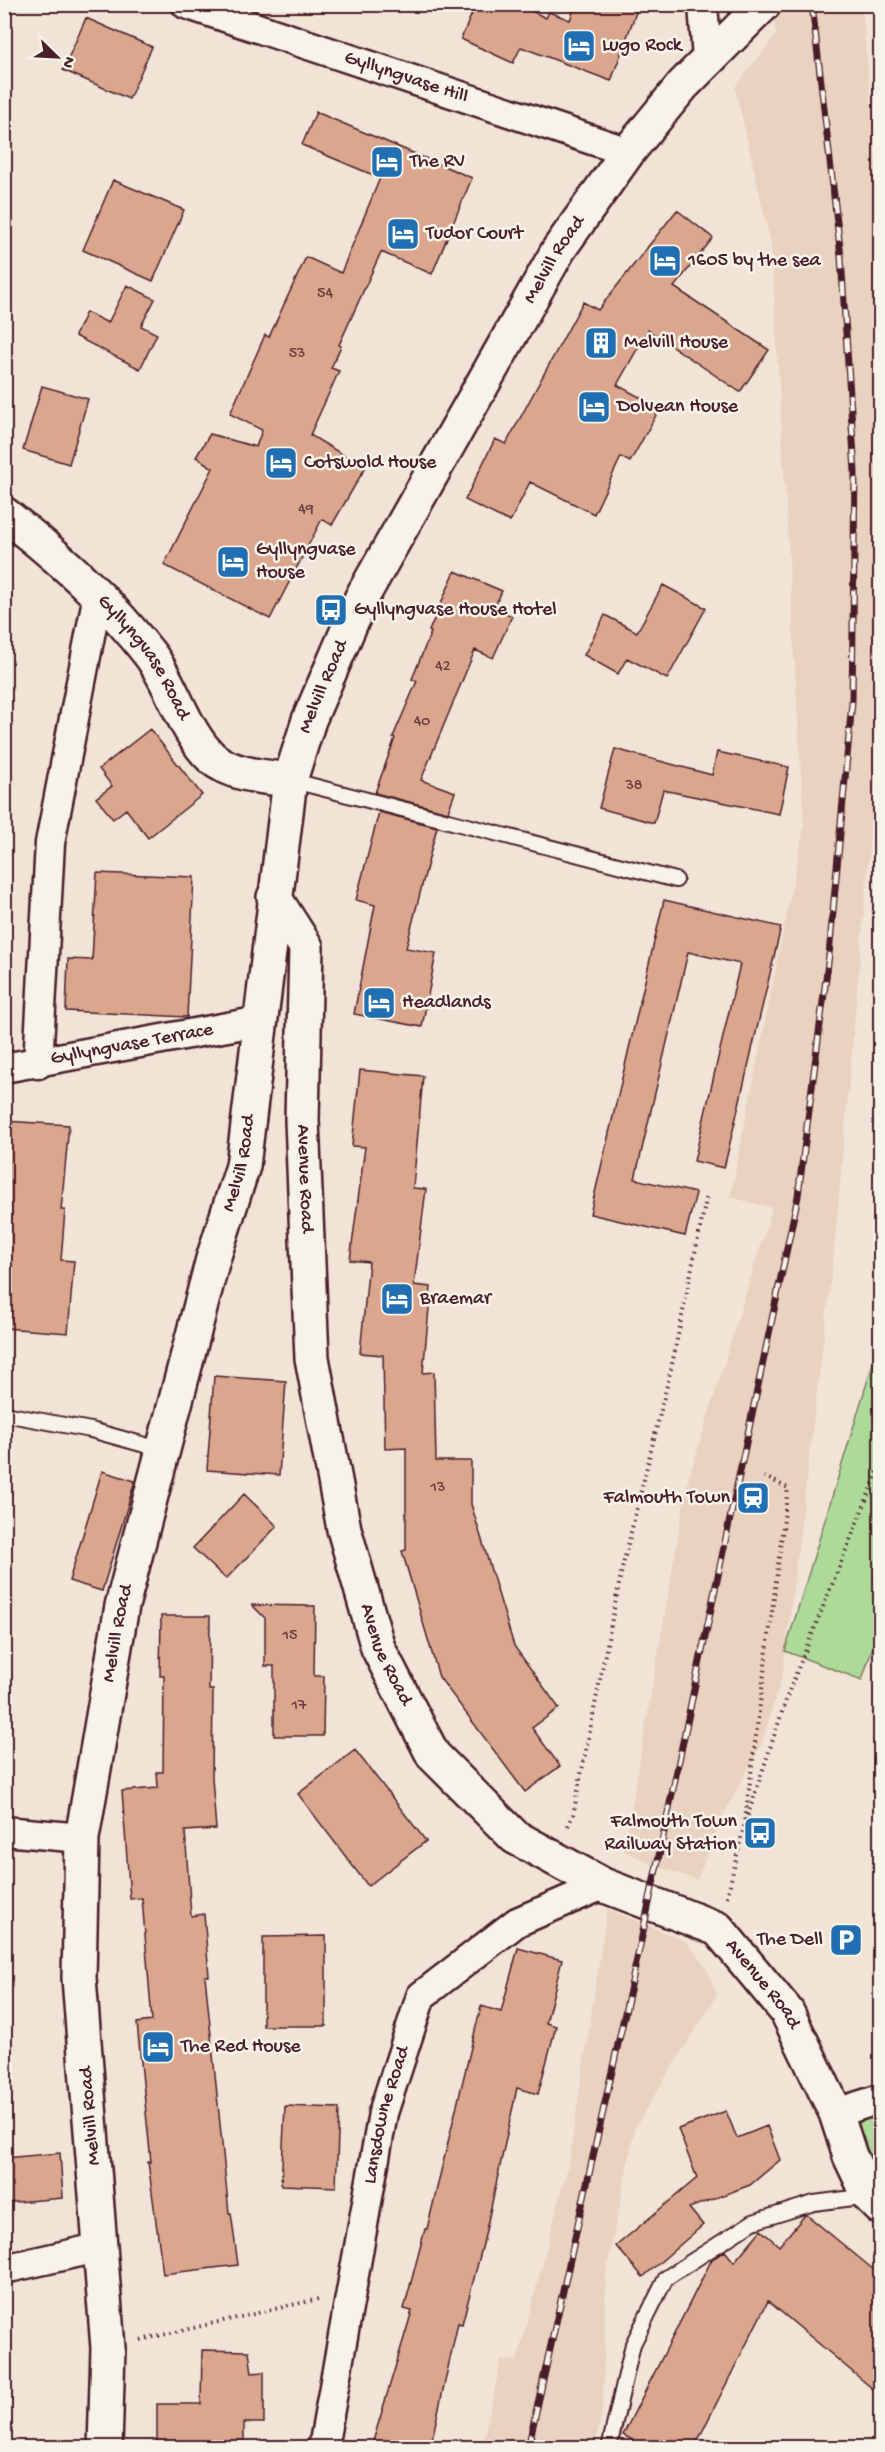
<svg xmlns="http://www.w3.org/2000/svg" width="885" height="2452" font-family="'Gochi Hand',sans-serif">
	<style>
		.built { fill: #ead2c0 }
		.green { fill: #aeda99; stroke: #7c7c62; stroke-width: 1.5 }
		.building { fill: #daa78e; stroke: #4a1f2b; stroke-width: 1.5 }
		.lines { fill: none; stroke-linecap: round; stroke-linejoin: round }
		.service-casing { stroke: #4a1f2b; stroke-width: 18 }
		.minor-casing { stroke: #4a1f2b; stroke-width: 33 }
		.tertiary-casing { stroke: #4a1f2b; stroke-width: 38 }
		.primary-casing { stroke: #4a1f2b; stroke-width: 38 }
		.path { stroke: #4a1f2b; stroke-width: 4; stroke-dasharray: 1.5 4.5; stroke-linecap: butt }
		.service { stroke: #f7f3e8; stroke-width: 14 }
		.minor { stroke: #f7f3e8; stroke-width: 28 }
		.tertiary { stroke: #f7f3e8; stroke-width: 33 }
		.primary { stroke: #f7f3e8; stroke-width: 33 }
		.rail-casing { stroke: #4a1f2b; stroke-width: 7 }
		.rail { stroke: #f7f3e8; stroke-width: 4.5; stroke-dasharray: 14; stroke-linecap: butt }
		.labels { text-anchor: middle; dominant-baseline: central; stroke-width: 5; stroke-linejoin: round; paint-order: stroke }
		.number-label { font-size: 16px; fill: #6e4144 }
		.poi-label { font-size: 20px; fill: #4a1f2b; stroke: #f7f3e8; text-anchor: start }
		.street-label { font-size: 20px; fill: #4a1f2b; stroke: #f7f3e8 }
	</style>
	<rect width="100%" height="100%" fill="#f1e4d6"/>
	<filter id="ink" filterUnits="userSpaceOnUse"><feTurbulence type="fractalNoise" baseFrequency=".0167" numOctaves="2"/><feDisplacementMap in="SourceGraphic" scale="12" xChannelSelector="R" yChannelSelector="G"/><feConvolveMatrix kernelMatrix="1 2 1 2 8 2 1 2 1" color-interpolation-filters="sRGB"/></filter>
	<g filter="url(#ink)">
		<path class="built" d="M 772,5 L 862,5 L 880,208 L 880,730 L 834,1253 L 783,1673 L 762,1743 L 724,1814 L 697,1880 L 657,1866 L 624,1851 L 687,1484 L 772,1208 L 730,1197 L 804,827 L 771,244 L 735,87 L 776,35 Z
			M 607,1909 L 686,1941 L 708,1970 L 717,1995 L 635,2127 L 606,2274 L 603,2405 L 595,2447 L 482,2447 L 501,2360 L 517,2361 L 569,2161 Z"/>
		<path class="green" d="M 880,1340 L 880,1625 L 862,1680 L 785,1651 Z
			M 880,2107 L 880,2187 L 846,2118 Z"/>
		<path class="building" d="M 476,4 L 517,4 L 546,18 L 549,12 L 570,20 L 576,4 L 639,4 L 611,81 L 521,47 L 513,63 L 461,39 Z
			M 86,18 L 152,47 L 129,99 L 63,70 Z
			M 316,112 L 472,178 L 432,274 L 381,252 L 339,345 L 341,346 L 331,368 L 339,371 L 310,435 L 365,468 L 332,525 L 322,519 L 270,619 L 164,565 L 213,468 L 196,457 L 210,434 L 256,447 L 262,430 L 230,414 L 265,335 L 269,337 L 306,257 L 341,273 L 380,178 L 302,145 Z
			M 113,180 L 184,210 L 153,281 L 83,250 Z
			M 677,210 L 713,238 L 674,287 L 769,350 L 740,392 L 648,330 L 617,385 L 660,408 L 630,462 L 621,457 L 594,514 L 530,482 L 510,522 L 465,500 L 495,439 L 506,444 L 583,302 L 598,310 Z
			M 127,285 L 155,299 L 141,326 L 157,334 L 140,369 L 75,336 L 86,312 L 108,323 Z
			M 42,386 L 88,399 L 69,464 L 23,450 Z
			M 455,571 L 502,591 L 494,608 L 512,616 L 493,658 L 475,650 L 421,780 L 455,792 L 448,812 L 375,793 L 395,738 L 393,737 L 417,681 L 412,679 L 431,632 L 429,631 Z
			M 663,585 L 706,608 L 667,679 L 627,658 L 618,674 L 584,655 L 605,615 L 637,632 Z
			M 150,729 L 202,795 L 148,838 L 126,809 L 113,819 L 96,798 L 112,786 L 99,769 Z
			M 615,749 L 712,775 L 717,752 L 789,767 L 779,814 L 663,790 L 654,823 L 599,808 Z
			M 379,812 L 437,827 L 406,948 L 436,953 L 422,1027 L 354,1014 L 375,905 L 356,900 Z
			M 97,873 L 194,877 L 187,1017 L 66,1011 L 68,959 L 92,960 Z
			M 664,900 L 781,927 L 724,1168 L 694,1161 L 740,964 L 688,952 L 635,1179 L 696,1193 L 685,1236 L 590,1214 Z
			M 360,1070 L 423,1076 L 413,1188 L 426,1189 L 414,1285 L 431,1287 L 423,1373 L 434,1372 L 436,1461 L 471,1461 L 471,1504 L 514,1646 L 559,1708 L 532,1728 L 560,1766 L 525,1792 L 439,1677 L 402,1551 L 406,1550 L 406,1448 L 385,1449 L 383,1355 L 360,1353 L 369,1262 L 350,1260 L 365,1147 L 352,1146 Z
			M 4,1121 L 69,1125 L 61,1210 L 65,1210 L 61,1260 L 74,1261 L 68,1333 L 4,1328 Z
			M 214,1376 L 286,1381 L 279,1475 L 207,1470 Z
			M 102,1471 L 135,1481 L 102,1591 L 69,1581 Z
			M 244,1494 L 277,1526 L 226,1579 L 193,1548 Z
			M 252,1605 L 315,1606 L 314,1676 L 324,1676 L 323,1736 L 274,1736 L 274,1666 L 265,1666 L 265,1618 Z
			M 161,1616 L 210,1616 L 209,1690 L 213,1690 L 212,1778 L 216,1829 L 185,1831 L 191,1916 L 204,1914 L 209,1976 L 205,1976 L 229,2213 L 231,2213 L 238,2265 L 163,2274 L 148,2162 L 151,2162 L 137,2023 L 152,2021 L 142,1898 L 130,1899 L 122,1791 L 158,1788 L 157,1772 L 163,1772 L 164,1676 L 160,1676 Z
			M 355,1750 L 426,1841 L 368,1886 L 298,1794 Z
			M 326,1936 L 326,2026 L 263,2026 L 263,1937 Z
			M 518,1948 L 562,1960 L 546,2023 L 556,2026 L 538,2094 L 517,2088 L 483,2244 L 462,2324 L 458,2323 L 430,2448 L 371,2448 L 412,2311 L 404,2309 L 425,2229 L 427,2229 L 481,2006 L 501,2012 Z
			M 285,2106 L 339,2108 L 336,2187 L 281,2185 Z
			M 726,2111 L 737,2138 L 767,2126 L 780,2160 L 750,2185 L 689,2208 L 703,2225 L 643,2277 L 616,2246 L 697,2178 L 678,2129 Z
			M 60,2153 L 63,2198 L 4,2203 L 4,2158 Z
			M 805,2215 L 807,2215 L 880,2275 L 880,2395 L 768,2301 L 694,2448 L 647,2448 L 623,2435 L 712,2259 L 725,2251 L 734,2262 L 761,2230 L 779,2246 Z
			M 202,2350 L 249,2351 L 252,2373 L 264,2372 L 264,2423 L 244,2423 L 244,2448 L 157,2448 L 157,2404 L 201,2404 Z"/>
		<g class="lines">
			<defs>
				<path id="service" d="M 290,780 L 676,880
					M 10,1415 L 91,1430 L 163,1450
					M 609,2448 L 633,2344 L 666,2278 L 753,2222 L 814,2203 L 869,2196"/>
				<g id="minor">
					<path id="s1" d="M 186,4 L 628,152"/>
					<path d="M 703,4 L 707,60"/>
					<path d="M 38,1064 L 50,843 L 98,594"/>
					<path id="s2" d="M 4,1068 L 260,1021"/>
					<path d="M 4,1831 L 82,1838"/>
					<path d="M 836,2113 L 880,2099"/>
					<path d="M 4,2269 L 102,2247"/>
					<path id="s3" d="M 323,2448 L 383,2113 L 421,1996 L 517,1922 L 603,1885"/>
				</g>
				<g id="tertiary">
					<path id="s4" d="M 4,514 C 59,557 109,601 151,656 C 173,686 185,733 212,758 C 231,775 266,777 290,780"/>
					<path id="s5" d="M 274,897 L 306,947 L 302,1120 L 312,1358 L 344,1529 L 378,1648 L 433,1755 L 515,1837 L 603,1885 L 718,1929 L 787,2012 L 836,2113 L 850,2156 L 869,2196 L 880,2207"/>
				</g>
				<g id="primary">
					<path id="s6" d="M 105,2448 L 108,2348 L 79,1978 L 82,1838 L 122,1606 L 213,1259 L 243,1166 L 290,780 L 309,720 L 362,597 L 559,249 L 628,152 L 683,85 L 764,4"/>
				</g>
			</defs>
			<use href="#service" class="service-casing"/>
			<use href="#minor" class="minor-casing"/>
			<use href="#tertiary" class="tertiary-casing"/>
			<use href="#primary" class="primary-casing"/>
			<path class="path" d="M 745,1820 L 788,1488 L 763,1476
				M 568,1826 L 573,1815 L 622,1569 L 671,1369 L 707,1195
				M 727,1897 L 743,1830 L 789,1691 L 880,1466
				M 141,2340 L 318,2299"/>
			<use href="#service" class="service"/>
			<use href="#minor" class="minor"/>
			<use href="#tertiary" class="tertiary"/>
			<use href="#primary" class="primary"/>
			<defs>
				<path id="rail" d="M 528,2448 L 641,1941 L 798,1196 L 829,955 L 852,702 L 855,472 L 841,257 L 812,4"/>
			</defs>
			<use href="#rail" class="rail-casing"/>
			<use href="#rail" class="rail"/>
		</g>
	</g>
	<defs>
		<symbol id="hotel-square" viewBox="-11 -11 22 22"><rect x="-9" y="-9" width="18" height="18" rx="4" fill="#1f6fb2" stroke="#f7f3e8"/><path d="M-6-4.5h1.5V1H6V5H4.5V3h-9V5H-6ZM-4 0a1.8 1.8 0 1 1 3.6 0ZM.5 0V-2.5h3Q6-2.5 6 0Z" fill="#fff"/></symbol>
		<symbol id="building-square" viewBox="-11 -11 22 22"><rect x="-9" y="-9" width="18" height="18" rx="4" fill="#1f6fb2" stroke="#f7f3e8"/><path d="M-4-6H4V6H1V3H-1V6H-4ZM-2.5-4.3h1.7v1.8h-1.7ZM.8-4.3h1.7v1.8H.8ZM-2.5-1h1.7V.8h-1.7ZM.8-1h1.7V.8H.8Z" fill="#fff"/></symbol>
		<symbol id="bus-square" viewBox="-11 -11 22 22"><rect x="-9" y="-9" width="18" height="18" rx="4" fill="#1f6fb2" stroke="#f7f3e8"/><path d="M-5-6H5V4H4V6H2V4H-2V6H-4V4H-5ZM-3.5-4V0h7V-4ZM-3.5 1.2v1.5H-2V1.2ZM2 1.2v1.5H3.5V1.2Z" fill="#fff"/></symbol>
		<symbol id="station-square" viewBox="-11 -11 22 22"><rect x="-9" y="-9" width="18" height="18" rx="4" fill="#1f6fb2" stroke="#f7f3e8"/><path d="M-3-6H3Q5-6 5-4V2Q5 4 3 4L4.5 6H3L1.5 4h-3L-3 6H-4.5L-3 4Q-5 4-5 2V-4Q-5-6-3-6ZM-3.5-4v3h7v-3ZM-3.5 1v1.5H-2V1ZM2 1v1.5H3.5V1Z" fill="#fff"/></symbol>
		<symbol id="parking-square" viewBox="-11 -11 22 22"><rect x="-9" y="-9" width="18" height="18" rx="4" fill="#1f6fb2" stroke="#f7f3e8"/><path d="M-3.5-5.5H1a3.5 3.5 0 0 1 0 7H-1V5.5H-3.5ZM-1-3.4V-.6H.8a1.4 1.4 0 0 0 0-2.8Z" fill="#fff"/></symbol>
	</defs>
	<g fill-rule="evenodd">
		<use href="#hotel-square" x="560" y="27" width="38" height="38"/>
		<use href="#hotel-square" x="368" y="143" width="38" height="38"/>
		<use href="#hotel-square" x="384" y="215" width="38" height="38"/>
		<use href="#hotel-square" x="646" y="242" width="38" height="38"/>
		<use href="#building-square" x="582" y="324" width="38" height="38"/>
		<use href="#hotel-square" x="575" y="388" width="38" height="38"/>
		<use href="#hotel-square" x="262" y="444" width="38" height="38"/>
		<use href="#hotel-square" x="214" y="543" width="38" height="38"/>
		<use href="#bus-square" x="312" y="591" width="38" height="38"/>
		<use href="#hotel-square" x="360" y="984" width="38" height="38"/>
		<use href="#hotel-square" x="378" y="1280" width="38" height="38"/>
		<use href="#station-square" x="734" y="1479" width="38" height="38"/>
		<use href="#bus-square" x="741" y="1814" width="38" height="38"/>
		<use href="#parking-square" x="827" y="1921" width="38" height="38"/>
		<use href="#hotel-square" x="139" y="2028" width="38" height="38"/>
	</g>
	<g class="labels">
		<g class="number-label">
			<text x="325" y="294">54</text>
			<text x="297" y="354">53</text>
			<text x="306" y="510">49</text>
			<text x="443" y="667">42</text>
			<text x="422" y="722">40</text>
			<text x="634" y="786">38</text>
			<text x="438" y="1488">13</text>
			<text x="290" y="1636">15</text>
			<text x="299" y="1706">17</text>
		</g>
		<g class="poi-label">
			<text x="602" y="46">Lugo Rock</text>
			<text x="410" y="162">The RV</text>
			<text x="426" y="234">Tudor Court</text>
			<text x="688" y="261">1605 by the sea</text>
			<text x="624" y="343">Melvill House</text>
			<text x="617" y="407">Dolvean House</text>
			<text x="304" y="463">Cotswold House</text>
			<text x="256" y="550">Gyllyngvase<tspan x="256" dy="23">House</tspan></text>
			<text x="354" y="610">Gyllyngvase House Hotel</text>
			<text x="402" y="1003">Headlands</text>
			<text x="420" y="1299">Braemar</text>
			<text x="730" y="1498" text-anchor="end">Falmouth Town</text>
			<text x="737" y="1822" text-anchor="end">Falmouth Town<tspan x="737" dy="23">Railway Station</tspan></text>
			<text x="823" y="1940" text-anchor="end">The Dell</text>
			<text x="181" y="2047">The Red House</text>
		</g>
		<g class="street-label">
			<text stroke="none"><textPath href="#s1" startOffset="232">Gyllyngvase Hill</textPath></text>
			<text stroke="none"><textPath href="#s6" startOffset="2277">Melvill Road</textPath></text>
			<text stroke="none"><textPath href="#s4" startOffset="202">Gyllyngvase Road</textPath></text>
			<text stroke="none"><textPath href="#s6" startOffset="1791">Melvill Road</textPath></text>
			<text stroke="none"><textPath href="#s2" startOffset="130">Gyllyngvase Terrace</textPath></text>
			<text stroke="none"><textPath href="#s6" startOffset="1305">Melvill Road</textPath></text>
			<text stroke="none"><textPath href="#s5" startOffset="291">Avenue Road</textPath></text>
			<text stroke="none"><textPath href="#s6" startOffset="819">Melvill Road</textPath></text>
			<text stroke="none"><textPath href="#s5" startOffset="777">Avenue Road</textPath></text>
			<text stroke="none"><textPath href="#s5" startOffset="1299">Avenue Road</textPath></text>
			<text stroke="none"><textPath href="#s3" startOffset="339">Lansdowne Road</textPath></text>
			<text transform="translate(91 2116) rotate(-95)">Melvill Road</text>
		</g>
	</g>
	<rect width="885" height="2452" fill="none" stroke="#f7f3e8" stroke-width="24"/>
	<rect x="12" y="12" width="861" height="2428" fill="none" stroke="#4a1f2b" stroke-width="2" filter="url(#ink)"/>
	<g transform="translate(57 57) rotate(114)" stroke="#f7f3e8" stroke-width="4.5" paint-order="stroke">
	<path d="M0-4.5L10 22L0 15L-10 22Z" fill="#4a1f2b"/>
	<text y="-9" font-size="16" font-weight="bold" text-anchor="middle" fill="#4a1f2b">N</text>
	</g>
</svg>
